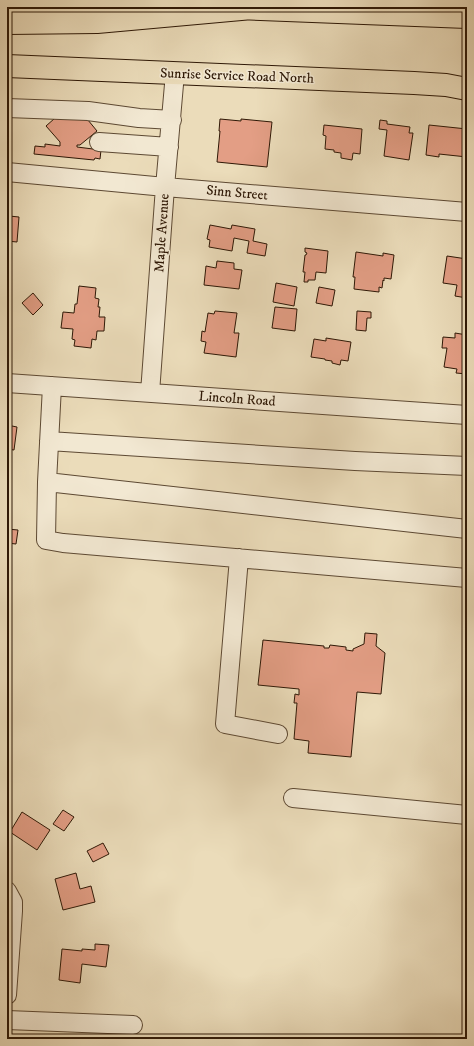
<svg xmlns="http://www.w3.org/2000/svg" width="474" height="1046" font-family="'IM FELL DW Pica',serif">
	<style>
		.building { fill: #e39e85; stroke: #2e1806 }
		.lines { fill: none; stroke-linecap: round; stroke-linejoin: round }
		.minor-casing { stroke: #5d4933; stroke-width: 20 }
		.major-casing { stroke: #2e1806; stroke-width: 24 }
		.highway-casing { stroke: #2e1806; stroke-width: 24 }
		.minor { stroke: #f2e8d2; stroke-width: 18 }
		.major { stroke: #ebdcba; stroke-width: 22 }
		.highway { stroke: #ebdcba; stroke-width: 22 }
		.labels { text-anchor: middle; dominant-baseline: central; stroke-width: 3; stroke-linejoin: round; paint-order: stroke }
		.street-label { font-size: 14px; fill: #2e1806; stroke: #f2e8d2 }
	</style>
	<rect width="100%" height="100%" fill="#ebdcba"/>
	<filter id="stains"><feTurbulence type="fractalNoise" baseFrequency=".005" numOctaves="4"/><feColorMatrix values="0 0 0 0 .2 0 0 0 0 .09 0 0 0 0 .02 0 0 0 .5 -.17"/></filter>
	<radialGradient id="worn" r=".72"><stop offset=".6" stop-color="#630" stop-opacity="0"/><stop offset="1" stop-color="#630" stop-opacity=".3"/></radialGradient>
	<path class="building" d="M 63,111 L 83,114 L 97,131 L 80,145 L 77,145 L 77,147 L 101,150 L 100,159 L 95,158 L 94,160 L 34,154 L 35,146 L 45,147 L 45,144 L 60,146 L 60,142 L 46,126 Z
		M 220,119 L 241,121 L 241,119 L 272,122 L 267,167 L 217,162 L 220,131 L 219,131 Z
		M 380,120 L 387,121 L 387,124 L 410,127 L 409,133 L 413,133 L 409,160 L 384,156 L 387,130 L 379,129 Z
		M 324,125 L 362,129 L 360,154 L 353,153 L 352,160 L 341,158 L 341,153 L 334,152 L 334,150 L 325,149 L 326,136 L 323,135 Z
		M 429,125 L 467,129 L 467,157 L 439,154 L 439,157 L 426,155 Z
		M 7,212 L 9,213 L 9,216 L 19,217 L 17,242 L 7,241 Z
		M 210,225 L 231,229 L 232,225 L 255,229 L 253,241 L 267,244 L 265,256 L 247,253 L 249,241 L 234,238 L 232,251 L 209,247 L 210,240 L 207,239 Z
		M 305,248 L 328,251 L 326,273 L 316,272 L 315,280 L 308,280 L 308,282 L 304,282 L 305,272 L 303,272 L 305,255 L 306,255 L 307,253 L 305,252 Z
		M 356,252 L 383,256 L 383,253 L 394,255 L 391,279 L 384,278 L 384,281 L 383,280 L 382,288 L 379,287 L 379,292 L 354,289 L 355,277 L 353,277 Z
		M 447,256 L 467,259 L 467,298 L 455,296 L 457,285 L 443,283 Z
		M 217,261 L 234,263 L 234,269 L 242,270 L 239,289 L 204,285 L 206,266 L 216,268 Z
		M 7,282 L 11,282 L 8,301 L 7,300 Z
		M 276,283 L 297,287 L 294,306 L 273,302 Z
		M 79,286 L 96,288 L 95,298 L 99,299 L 98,307 L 100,307 L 99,317 L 105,317 L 104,331 L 97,331 L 96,340 L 92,339 L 91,348 L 74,346 L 75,340 L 72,339 L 73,329 L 61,328 L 63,312 L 74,313 L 75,304 L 77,304 Z
		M 319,287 L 335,290 L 332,306 L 316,303 Z
		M 33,293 L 43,305 L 33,315 L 22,303 Z
		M 275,307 L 297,309 L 295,331 L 272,328 Z
		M 215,311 L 237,313 L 234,333 L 239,333 L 236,357 L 204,353 L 206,342 L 201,341 L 202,331 L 205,332 L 208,313 L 214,314 Z
		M 357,311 L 371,312 L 371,318 L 367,318 L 366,331 L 356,330 Z
		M 455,333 L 467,335 L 467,374 L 456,373 L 457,369 L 444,367 L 447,348 L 442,348 L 443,337 L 455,338 Z
		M 326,338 L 351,342 L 348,361 L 341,360 L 340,365 L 332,363 L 332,361 L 325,360 L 325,359 L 311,357 L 314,339 L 326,341 Z
		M 7,425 L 17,427 L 14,450 L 7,449 Z
		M 7,529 L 18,530 L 16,544 L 7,543 Z
		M 365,633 L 377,634 L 376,646 L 385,653 L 381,694 L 357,692 L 351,757 L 308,753 L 309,741 L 294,739 L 297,703 L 294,703 L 295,694 L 299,695 L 299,689 L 258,685 L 263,640 L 324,646 L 324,648 L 329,648 L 330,645 L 346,647 L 346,650 L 353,651 L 353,649 L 364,644 Z
		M 63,810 L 74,817 L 64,831 L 53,824 Z
		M 22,812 L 50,830 L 37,850 L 10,832 Z
		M 103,843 L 109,854 L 93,862 L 87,851 Z
		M 76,873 L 80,889 L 91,886 L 95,902 L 63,910 L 55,879 Z
		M 95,944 L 109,945 L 106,967 L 82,964 L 80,983 L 59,980 L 62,949 L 82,951 L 82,949 L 95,950 Z"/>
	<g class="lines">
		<defs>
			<path id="minor" d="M 7,108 L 88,111 L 139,118 L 172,120
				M 99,142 L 169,147
				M 7,172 L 165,187 L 467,212
				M 7,383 L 467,415
				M 52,386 L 47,482 L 46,540 L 63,543 L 467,578
				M 150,393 L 165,187 L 175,73
				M 49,441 L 355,461 L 467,466
				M 47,482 L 467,529
				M 239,558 L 225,724 L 278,734
				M 293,798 L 467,815
				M 7,891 L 13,902 L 13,911 L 7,995
				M 7,1020 L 133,1025"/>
			<path id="major" d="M 7,66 L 414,83 L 446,85 L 467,89"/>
			<path id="highway" d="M 237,8 L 467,17
				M 7,23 L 97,22 L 252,8"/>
		</defs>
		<use href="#minor" class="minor-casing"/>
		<use href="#major" class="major-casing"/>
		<use href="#highway" class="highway-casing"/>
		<use href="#minor" class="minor"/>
		<use href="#major" class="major"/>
		<use href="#highway" class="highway"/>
	</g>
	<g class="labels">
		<g class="street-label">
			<text transform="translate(237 76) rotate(2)">Sunrise Service Road North</text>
			<text transform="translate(237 193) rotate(5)">Sinn Street</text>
			<text transform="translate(162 233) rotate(-86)">Maple Avenue</text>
			<text transform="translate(237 399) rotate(4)">Lincoln Road</text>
		</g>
	</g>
	<rect width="474" height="1046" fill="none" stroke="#ebdcba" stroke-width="24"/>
	<rect x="8" y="8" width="458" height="1030" fill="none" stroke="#2e1806" stroke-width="2"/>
	<rect x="12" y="12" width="450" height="1022" fill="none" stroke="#2e1806"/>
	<rect width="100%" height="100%" filter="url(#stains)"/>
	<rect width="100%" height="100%" fill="url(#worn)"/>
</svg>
